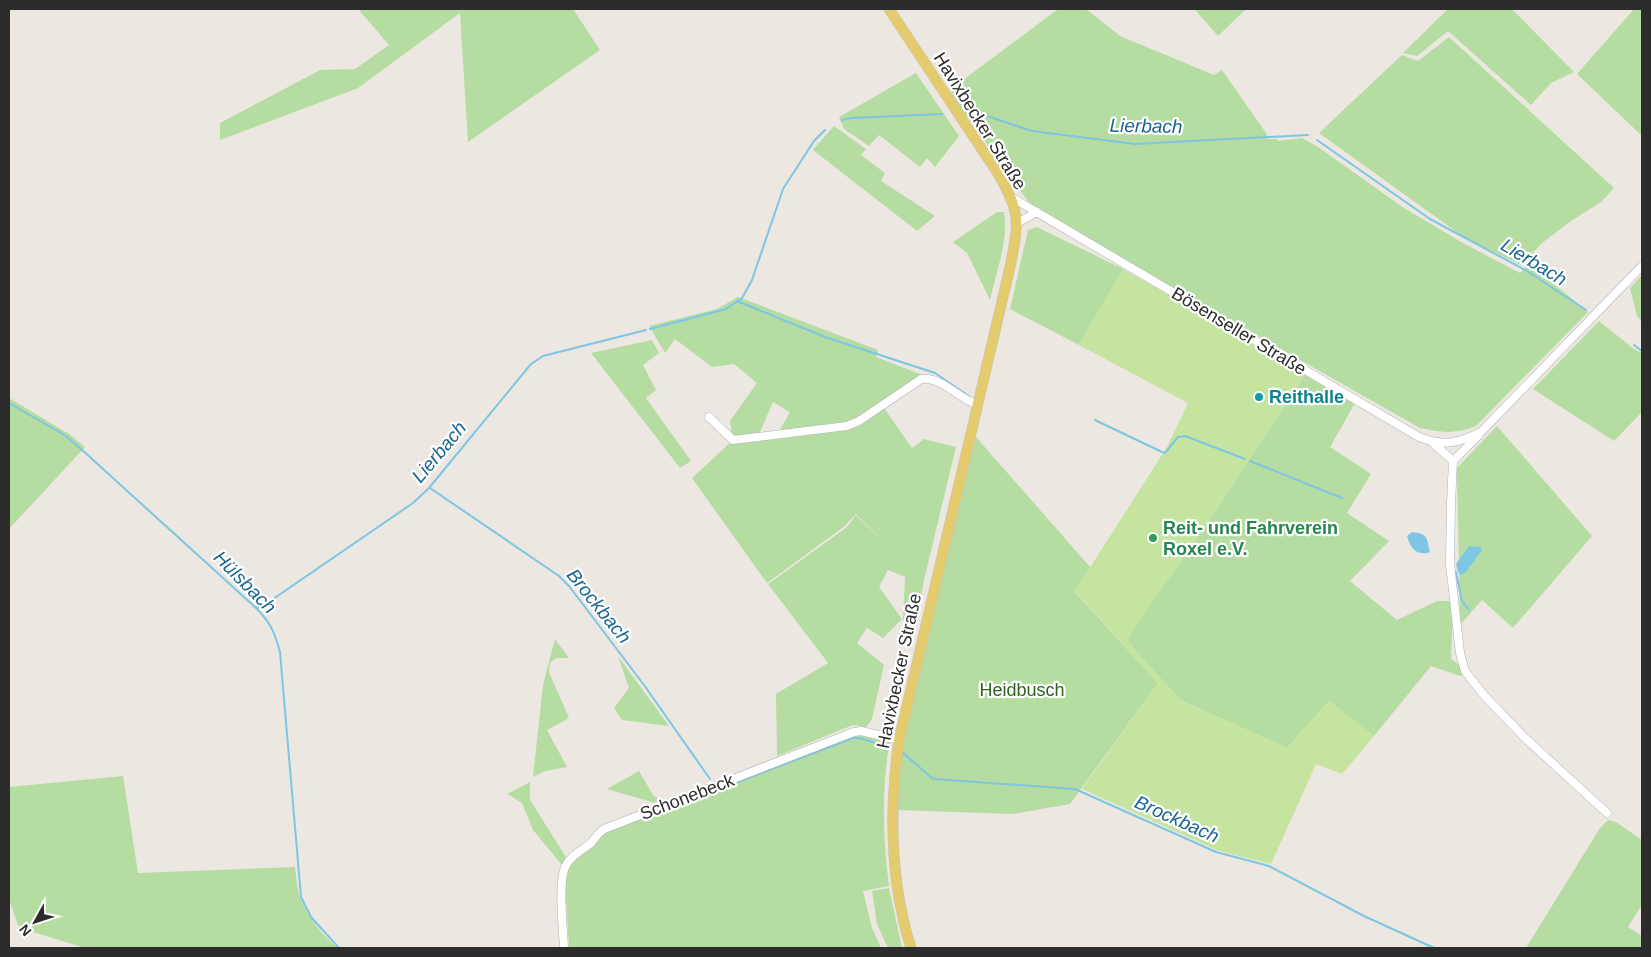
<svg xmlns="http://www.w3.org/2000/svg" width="1651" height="957" font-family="Helvetica,sans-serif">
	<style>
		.green { fill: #b5dda2 }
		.pitch { fill: #c5e49f }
		.water { fill: #7dc6e4 }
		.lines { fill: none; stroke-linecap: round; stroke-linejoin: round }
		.stream { stroke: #7dc6e4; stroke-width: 2 }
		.minor-casing { stroke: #b0b1bb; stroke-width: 9 }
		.major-casing { stroke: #c4c4c4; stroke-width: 11 }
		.minor { stroke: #fff; stroke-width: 8 }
		.major { stroke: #e4cb6d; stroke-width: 10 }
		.culture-dot { fill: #0f9aa8; stroke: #fff; stroke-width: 2 }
		.leisure-dot { fill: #2e9e5b; stroke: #fff; stroke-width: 2 }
		.labels { text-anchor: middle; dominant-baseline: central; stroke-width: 4.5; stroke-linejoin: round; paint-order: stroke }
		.street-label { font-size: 18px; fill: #2c2c2c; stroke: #fff }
		.culture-label { font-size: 18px; font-weight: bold; fill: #0d838f; stroke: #fff; text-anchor: start }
		.leisure-label { font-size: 18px; font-weight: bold; fill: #27864d; stroke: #fff; text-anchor: start }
		.park-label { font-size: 18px; fill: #2e6322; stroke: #fff }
		.water-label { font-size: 19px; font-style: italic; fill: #1a6692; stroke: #fff }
	</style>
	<rect width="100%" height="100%" fill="#ece7e0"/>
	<path class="green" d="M 358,9 L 573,9 L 600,50 L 468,142 L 460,13 L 358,88 L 220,140 L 220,123 L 320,70 L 355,69 L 389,45 Z
		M 1058,9 L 1086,9 L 1120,36 L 1214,75 L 1222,70 L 1266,133 L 1268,139 L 1277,139 L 1278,141 L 1302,138 L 1318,147 L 1404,208 L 1463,243 L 1520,273 L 1526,266 L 1548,279 L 1588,312 L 1476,426 C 1455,434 1443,433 1420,428 L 1108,251 L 1031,205 L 996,158 L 978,130 L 968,118 L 952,96 L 951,89 Z
		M 1196,9 L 1246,9 L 1218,36 L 1196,11 Z
		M 1448,9 L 1512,9 L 1574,72 L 1551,83 L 1531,105 L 1448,31 L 1417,56 L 1403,53 Z
		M 1634,9 L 1642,9 L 1642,136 L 1577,74 Z
		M 1449,37 L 1614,188 L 1601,202 L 1571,221 L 1542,243 L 1521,265 L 1465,238 L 1319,133 L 1402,55 L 1418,61 Z
		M 916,73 L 959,136 L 935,167 L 927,158 L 920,167 L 879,135 L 869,146 L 844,129 L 839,117 Z
		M 834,126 L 866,149 L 861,155 L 885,173 L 881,181 L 935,216 L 917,231 L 813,150 Z
		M 997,212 L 1004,212 C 1009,239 996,273 990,300 L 967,253 L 953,242 Z
		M 1037,227 L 1123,269 L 1079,345 L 1010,309 L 1028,230 Z
		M 1642,275 L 1642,322 L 1637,316 L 1630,288 Z
		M 738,297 L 878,350 L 876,357 L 925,376 L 920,377 L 857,418 L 846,422 L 780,430 L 790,412 L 773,402 L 759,434 L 732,438 L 730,421 L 757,383 L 734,364 L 712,367 L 675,339 L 665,353 L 649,326 L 717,309 Z
		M 1599,321 L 1634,349 L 1642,353 L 1642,412 L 1614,441 L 1533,389 Z
		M 652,340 L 659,353 L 643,365 L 656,390 L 646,398 L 691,461 L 680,468 L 591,353 Z
		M 1306,373 L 1355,403 L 1330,447 L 1371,474 L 1347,513 L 1389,541 L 1350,581 L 1397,620 L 1437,601 L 1453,601 L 1451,659 L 1461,666 L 1464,674 L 1460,676 L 1431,666 L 1374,736 L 1329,701 L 1287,748 L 1180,700 L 1129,643 L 1129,635 L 1217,509 Z
		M 9,398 L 69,434 L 85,447 L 9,529 Z
		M 884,408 L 912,448 L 924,439 L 956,447 L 924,580 L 916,624 L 903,620 L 905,577 L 888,570 L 879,587 L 902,619 L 883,638 L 867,628 L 857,643 L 884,665 L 872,719 L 866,727 L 853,725 L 777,756 L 776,694 L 828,663 L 768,584 L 847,527 L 856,515 L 896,553 L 856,514 L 845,526 L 767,583 L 692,478 L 733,440 L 848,429 Z
		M 1497,426 L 1592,536 L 1513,628 L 1482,600 L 1460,625 L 1457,468 Z
		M 976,437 L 1090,567 L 1075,592 L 1158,683 L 1070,804 L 1013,814 L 896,810 L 902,740 L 937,588 Z
		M 555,639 L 569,658 L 556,658 L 550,663 L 549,672 L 569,718 L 547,730 L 567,767 L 545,771 L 533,777 L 543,685 Z
		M 618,656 L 669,726 L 622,720 L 614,708 L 629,688 Z
		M 861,734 L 890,741 C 881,788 883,839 889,886 L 863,891 L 872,928 L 881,948 L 569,948 L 565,879 L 567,867 L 601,834 L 853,735 Z
		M 639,771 L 653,795 L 661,801 L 655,803 L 607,789 Z
		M 123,776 L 138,873 L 295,867 C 296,876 297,888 300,898 C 308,917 322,935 338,948 L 85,948 L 23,929 L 18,925 L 9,899 L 9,787 Z
		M 530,782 L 530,800 L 566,857 L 562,865 L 533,830 L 522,803 L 507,794 Z
		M 1608,820 L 1616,822 L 1642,840 L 1642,905 L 1628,927 L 1642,936 L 1642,948 L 1526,948 L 1600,828 Z
		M 889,888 L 902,948 L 888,948 L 877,924 L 872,891 Z"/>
	<path class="pitch" d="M 1123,269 L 1306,373 L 1217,509 L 1129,635 L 1129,643 L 1180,700 L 1287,748 L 1329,701 L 1374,736 L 1342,774 L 1316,764 L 1271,864 L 1219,851 L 1082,789 L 1158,683 L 1075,591 L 1167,447 L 1188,403 L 1079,345 Z"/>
	<path class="water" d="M 1412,532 C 1429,534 1426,538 1430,551 L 1428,553 C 1415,555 1410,547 1407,536 Z
		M 1469,546 L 1480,547 L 1482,550 L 1466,572 L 1461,575 L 1458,572 L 1456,564 Z"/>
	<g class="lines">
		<path class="stream" d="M 965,109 L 970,109 L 982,114
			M 987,116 L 1032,131 L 1135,144 L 1308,135
			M 842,120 L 851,118 L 942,114
			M 1317,140 L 1430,219 L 1527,271 L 1586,310
			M 737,301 L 825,337 L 935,373 L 970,397
			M 650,329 L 726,309 L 742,298 L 752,280 L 783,189 L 814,141 L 825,130
			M 1634,345 L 1642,351
			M 9,403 L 66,436 L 81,449 L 255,607 C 271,623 274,631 280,652 L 301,897 L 311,917 L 339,948
			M 1095,420 L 1162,452 L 1165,453 L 1178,437 L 1185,436 L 1245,459
			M 1250,461 L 1342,498
			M 430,488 L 559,576 L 569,586 L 644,685 L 710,779
			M 1456,572 L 1462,601 L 1469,610
			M 256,607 L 260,608 L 413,503 L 429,488 L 531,364 L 543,356 L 646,330
			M 902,752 L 933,779 L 1075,789 L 1216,852 L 1269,866 L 1364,916 L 1434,948
			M 717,790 L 853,738 L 860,738 L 885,746"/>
		<defs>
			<path id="minor" d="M 1011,197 L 1419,437 C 1444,447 1458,443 1481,432 L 1642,266
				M 1017,223 L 1037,212
				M 709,417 L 733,440 L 847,426 L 859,421 L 921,379 C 942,376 958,399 978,405
				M 1432,442 L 1453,461 L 1478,436
				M 1453,461 L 1451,503 L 1450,564 L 1460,653 L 1465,671 L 1482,693 L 1525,738 L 1607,813
				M 564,948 C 563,928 558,884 565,867 C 570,856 582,850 591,843 C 595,838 598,833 604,829 L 854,732 L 861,731 L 899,740"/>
			<path id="major" d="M 889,9 L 997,172 C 1021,212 1019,222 1010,267 L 899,740 C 889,810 890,881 911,948"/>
		</defs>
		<use href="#minor" class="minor-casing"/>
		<use href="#major" class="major-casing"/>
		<use href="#minor" class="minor"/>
		<use href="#major" class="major"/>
	</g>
	<circle class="culture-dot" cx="1259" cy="397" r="5"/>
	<circle class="leisure-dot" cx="1153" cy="538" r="5"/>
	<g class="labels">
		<g class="street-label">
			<text transform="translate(980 121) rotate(58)">Havixbecker Straße</text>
			<text transform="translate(1239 331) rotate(31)">Bösenseller Straße</text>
			<text transform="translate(899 671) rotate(-78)">Havixbecker Straße</text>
			<text transform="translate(687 797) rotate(-21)">Schonebeck</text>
		</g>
		<g class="culture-label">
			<text x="1269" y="397">Reithalle</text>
		</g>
		<g class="leisure-label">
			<text x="1163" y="528">Reit- und Fahrverein<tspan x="1163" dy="21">Roxel e.V.</tspan></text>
		</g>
		<g class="park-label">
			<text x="1022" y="690">Heidbusch</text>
		</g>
		<g class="water-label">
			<text transform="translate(1146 126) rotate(1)">Lierbach</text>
			<text transform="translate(1534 262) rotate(31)">Lierbach</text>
			<text transform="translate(439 452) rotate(-50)">Lierbach</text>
			<text transform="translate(245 582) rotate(45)">Hülsbach</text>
			<text transform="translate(599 606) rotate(51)">Brockbach</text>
			<text transform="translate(1177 819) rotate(24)">Brockbach</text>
		</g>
	</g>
	<rect width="1651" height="957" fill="none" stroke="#2c2c2c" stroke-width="20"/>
	<g transform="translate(35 922) rotate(230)" stroke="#ffffff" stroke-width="4" paint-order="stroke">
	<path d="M0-4L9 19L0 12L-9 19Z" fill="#2c2c2c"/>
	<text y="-8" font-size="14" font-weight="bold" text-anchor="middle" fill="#2c2c2c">N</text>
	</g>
</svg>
